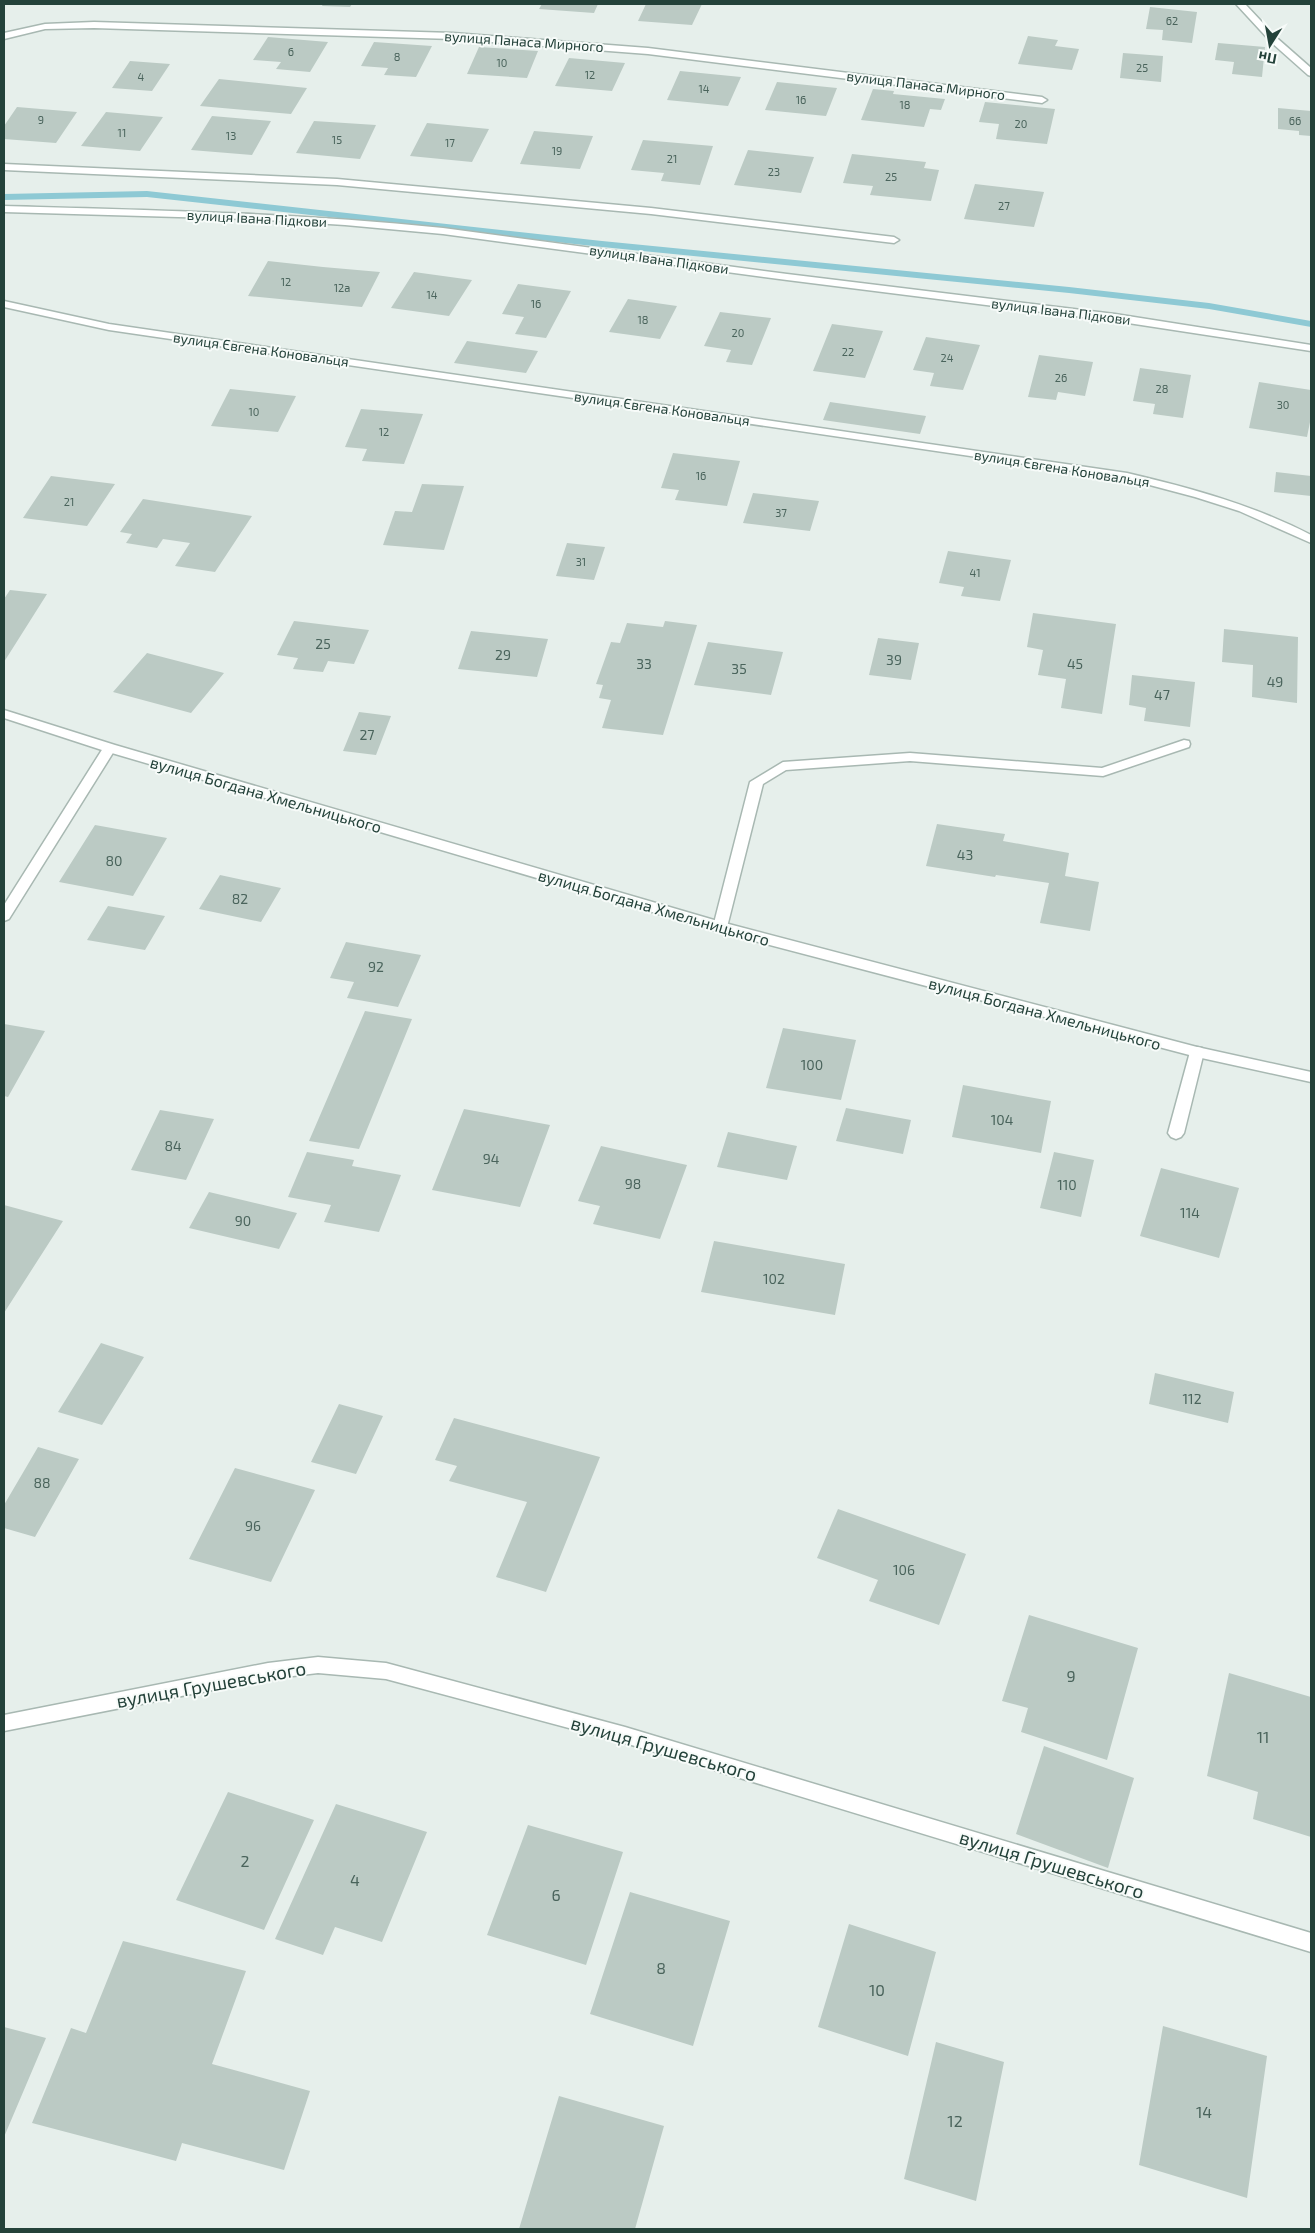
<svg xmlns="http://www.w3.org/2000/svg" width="1315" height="2233" font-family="'Exo 2',sans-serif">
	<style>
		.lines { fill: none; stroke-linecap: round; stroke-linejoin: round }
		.stream { fill: #8ec9d4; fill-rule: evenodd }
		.building { fill: #bbcac4 }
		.service-casing { stroke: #a8b8b2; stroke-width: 3 }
		.minor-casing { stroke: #a8b8b2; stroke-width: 3 }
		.tertiary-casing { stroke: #a8b8b2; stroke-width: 3 }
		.service { fill: #fff; fill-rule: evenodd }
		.minor { fill: #fff; fill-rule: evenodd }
		.tertiary { fill: #fff; fill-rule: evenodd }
		.labels { text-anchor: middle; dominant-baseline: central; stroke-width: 4; stroke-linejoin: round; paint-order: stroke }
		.far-number-label { font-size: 11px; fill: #4a645c }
		.far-street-label { font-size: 14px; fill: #24423a; stroke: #f7fbf9 }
		.number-label { font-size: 14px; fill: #4a645c }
		.street-label { font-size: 16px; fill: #24423a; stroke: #f7fbf9 }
		.near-number-label { font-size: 16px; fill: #4a645c }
		.near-street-label { font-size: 19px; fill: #24423a; stroke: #f7fbf9 }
	</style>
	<rect width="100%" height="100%" fill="#e6efeb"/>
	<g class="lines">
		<path class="stream" d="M 147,191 L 602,241 L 1069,287 L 1209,303 L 1311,321 L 1311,327 L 1209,309 L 1069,293 L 602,247 L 147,197 L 4,200 L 4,194 Z"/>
	</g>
	<path class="building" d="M 323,4 L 352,4 L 350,7 L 322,6 Z
		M 542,4 L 598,4 L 594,13 L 539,9 Z
		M 646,4 L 702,4 L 692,25 L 638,21 Z
		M 1150,7 L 1197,12 L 1192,43 L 1162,40 L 1163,30 L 1146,29 Z
		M 1028,36 L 1058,40 L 1055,46 L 1079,49 L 1072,70 L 1018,64 Z
		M 268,37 L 328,42 L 310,72 L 276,69 L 281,62 L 253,60 Z
		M 374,42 L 432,46 L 416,77 L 384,75 L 388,68 L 361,66 Z
		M 1218,43 L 1265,47 L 1262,77 L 1232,74 L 1234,62 L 1215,60 Z
		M 479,47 L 538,51 L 527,78 L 467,74 Z
		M 1123,53 L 1163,56 L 1161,82 L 1120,78 Z
		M 569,58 L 625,63 L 612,91 L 555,86 Z
		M 130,61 L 170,64 L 152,91 L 112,88 Z
		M 680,71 L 741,77 L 728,106 L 667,100 Z
		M 219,79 L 307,88 L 291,114 L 200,106 Z
		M 777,82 L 837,88 L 826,116 L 765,110 Z
		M 873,89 L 894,91 L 893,94 L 945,99 L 941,110 L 930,109 L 924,127 L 861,120 Z
		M 985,102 L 1055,109 L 1047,144 L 996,139 L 999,124 L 979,122 Z
		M 17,107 L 77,112 L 56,143 L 4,139 L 4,126 Z
		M 1278,108 L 1311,111 L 1311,136 L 1299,135 L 1299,131 L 1278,129 Z
		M 106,112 L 163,117 L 140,151 L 81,146 Z
		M 212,116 L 271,121 L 252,155 L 191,150 Z
		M 314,121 L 376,125 L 360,159 L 296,153 Z
		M 427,123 L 489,129 L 472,162 L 410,156 Z
		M 534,131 L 593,136 L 580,169 L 520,164 Z
		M 643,140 L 713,146 L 700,185 L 661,181 L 664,173 L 631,170 Z
		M 748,150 L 814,157 L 801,193 L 734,185 Z
		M 852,154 L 926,162 L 924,168 L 939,170 L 931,201 L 870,195 L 873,186 L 843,183 Z
		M 975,184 L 1044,192 L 1034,227 L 964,219 Z
		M 268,261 L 323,267 L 380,272 L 362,307 L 248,296 Z
		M 414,272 L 472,280 L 449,316 L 391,308 Z
		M 518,284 L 571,291 L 546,338 L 515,334 L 524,317 L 502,314 Z
		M 628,299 L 677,306 L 660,339 L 609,332 Z
		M 720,312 L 771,318 L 752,365 L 726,362 L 731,350 L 704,346 Z
		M 832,324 L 883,331 L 865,378 L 813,371 Z
		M 926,337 L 980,345 L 963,390 L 930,386 L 934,373 L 913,370 Z
		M 467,341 L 538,351 L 526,373 L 454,363 Z
		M 1039,355 L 1093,362 L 1085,396 L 1058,392 L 1056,400 L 1028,397 Z
		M 1140,368 L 1191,375 L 1183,418 L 1153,414 L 1155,404 L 1133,401 Z
		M 1259,382 L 1311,390 L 1311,417 L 1307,437 L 1249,428 Z
		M 230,389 L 296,396 L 278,432 L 211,426 Z
		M 830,402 L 926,416 L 920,434 L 823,420 Z
		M 361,409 L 423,414 L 404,464 L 362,461 L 367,449 L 345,447 Z
		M 673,453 L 740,461 L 727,506 L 675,500 L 679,490 L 661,488 Z
		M 1276,472 L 1311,476 L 1311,496 L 1274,492 Z
		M 51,476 L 115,484 L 87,526 L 23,518 Z
		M 422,484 L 464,486 L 444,550 L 383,545 L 395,511 L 412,512 Z
		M 753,493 L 819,501 L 810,531 L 743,523 Z
		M 143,499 L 252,516 L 215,572 L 175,566 L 190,543 L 163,539 L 157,548 L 126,543 L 132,534 L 120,532 Z
		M 567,543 L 605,547 L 594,580 L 556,576 Z
		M 948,551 L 1011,560 L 1000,601 L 961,596 L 964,587 L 939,583 Z
		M 10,590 L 47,594 L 4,662 L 4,599 Z
		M 1033,613 L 1116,624 L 1102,714 L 1061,708 L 1066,679 L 1038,675 L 1043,650 L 1027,647 Z
		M 294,621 L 369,630 L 354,664 L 328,661 L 323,672 L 293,669 L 298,658 L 277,655 Z
		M 665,621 L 697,625 L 663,735 L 602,728 L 611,700 L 599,698 L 603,685 L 596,684 L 611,642 L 620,643 L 627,623 L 663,627 Z
		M 1224,629 L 1298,637 L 1297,703 L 1252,697 L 1253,665 L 1222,662 Z
		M 471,631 L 548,639 L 537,677 L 458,669 Z
		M 878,638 L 919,643 L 911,680 L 869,675 Z
		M 708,642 L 783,652 L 771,695 L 694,685 Z
		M 147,653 L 224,673 L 191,713 L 113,692 Z
		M 1132,675 L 1195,682 L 1190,727 L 1144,721 L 1146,708 L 1129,705 Z
		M 359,712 L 391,716 L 376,755 L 343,751 Z
		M 937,824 L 1005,834 L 1003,841 L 1069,853 L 1065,876 L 1099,882 L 1090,931 L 1040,923 L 1049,883 L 996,875 L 995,877 L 926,866 Z
		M 95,825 L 167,838 L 133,896 L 59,882 Z
		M 220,875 L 281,888 L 261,922 L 199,909 Z
		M 108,906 L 165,916 L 145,950 L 87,940 Z
		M 346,942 L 421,955 L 398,1007 L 347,998 L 354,982 L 330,978 Z
		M 365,1011 L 412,1019 L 359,1149 L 309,1141 Z
		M 4,1024 L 45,1031 L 8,1097 L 4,1096 Z
		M 783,1028 L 856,1040 L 841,1100 L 766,1088 Z
		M 963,1085 L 1051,1101 L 1041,1153 L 952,1137 Z
		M 846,1108 L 911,1120 L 903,1154 L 836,1141 Z
		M 464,1109 L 550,1125 L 520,1207 L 432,1190 Z
		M 160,1110 L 214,1119 L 186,1180 L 131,1170 Z
		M 728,1132 L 797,1146 L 787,1180 L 717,1167 Z
		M 601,1146 L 687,1165 L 660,1239 L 593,1224 L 600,1206 L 578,1201 Z
		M 307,1152 L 354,1160 L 352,1166 L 401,1175 L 379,1232 L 324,1222 L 331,1205 L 288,1197 Z
		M 1054,1152 L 1094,1160 L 1081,1217 L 1040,1208 Z
		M 1161,1168 L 1239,1188 L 1219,1258 L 1140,1236 Z
		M 209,1192 L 297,1213 L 279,1249 L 189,1228 Z
		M 4,1205 L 63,1221 L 4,1313 Z
		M 714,1241 L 845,1264 L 835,1315 L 701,1292 Z
		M 101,1343 L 144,1357 L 102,1425 L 58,1412 Z
		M 1155,1373 L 1234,1392 L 1228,1423 L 1149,1404 Z
		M 339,1404 L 383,1416 L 356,1474 L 311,1462 Z
		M 454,1418 L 600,1457 L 546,1592 L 496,1577 L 527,1502 L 449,1481 L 457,1466 L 435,1460 Z
		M 38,1447 L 79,1459 L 35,1537 L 4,1528 L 4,1505 Z
		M 235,1468 L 315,1490 L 271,1582 L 189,1559 Z
		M 838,1509 L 966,1554 L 939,1625 L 869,1601 L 878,1580 L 817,1558 Z
		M 1029,1615 L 1138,1648 L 1107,1760 L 1021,1732 L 1028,1708 L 1002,1701 Z
		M 1229,1673 L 1311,1697 L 1311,1837 L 1253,1819 L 1258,1792 L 1207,1776 Z
		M 1044,1746 L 1134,1778 L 1108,1868 L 1016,1834 Z
		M 228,1792 L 314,1820 L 264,1930 L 176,1900 Z
		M 336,1804 L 427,1832 L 382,1942 L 335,1927 L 323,1955 L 275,1939 Z
		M 528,1825 L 623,1852 L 586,1965 L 487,1935 Z
		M 630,1892 L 730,1921 L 693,2046 L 590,2014 Z
		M 849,1924 L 936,1952 L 908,2056 L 818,2027 Z
		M 123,1941 L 246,1971 L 212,2064 L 310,2091 L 284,2170 L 182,2143 L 176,2161 L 32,2123 L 71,2028 L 86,2033 Z
		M 1163,2026 L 1267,2056 L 1247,2198 L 1139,2165 Z
		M 4,2027 L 46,2038 L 4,2137 Z
		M 936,2042 L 1004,2062 L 976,2201 L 904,2179 Z
		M 559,2096 L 664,2126 L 635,2229 L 519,2229 Z"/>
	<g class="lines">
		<defs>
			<path id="service" d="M 1184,740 L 1189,741 L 1190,744 L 1189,747 L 1103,776 L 910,761 L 786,770 L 763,784 L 727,927 L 725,930 L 715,930 L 713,927 L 750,782 L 783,762 L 910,753 L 1102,768 Z
				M 110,744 L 116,748 L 9,919 L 4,921 L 4,905 L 105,745 Z
				M 1197,1047 L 1202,1048 L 1204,1052 L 1184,1133 L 1181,1137 L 1176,1139 L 1171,1137 L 1168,1133 L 1190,1052 L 1192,1048 Z"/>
			<path id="minor" d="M 1236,4 L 1245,4 L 1278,39 L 1311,68 L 1311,76 L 1308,75 L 1272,43 Z
				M 94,22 L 453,33 L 648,48 L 1042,97 L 1047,100 L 1042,103 L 648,54 L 453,39 L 94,28 L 45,29 L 4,39 L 4,33 L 45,24 Z
				M 4,164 L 337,179 L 651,208 L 894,237 L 899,240 L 894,243 L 651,214 L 337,185 L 4,170 Z
				M 4,206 C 151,210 297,213 443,228 L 787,274 L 1115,314 L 1311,345 L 1311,351 L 1115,321 L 787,280 L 443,234 L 345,225 L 248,219 L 4,212 Z
				M 4,301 L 109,324 L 1127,473 C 1191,488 1253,505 1311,535 L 1311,543 L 1239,511 L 1195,497 L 1127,479 L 109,330 L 4,307 Z
				M 318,1657 L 386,1663 L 625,1727 L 1311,1933 L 1311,1952 L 625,1743 L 386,1679 L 318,1673 L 268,1679 L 4,1731 L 4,1715 L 268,1663 Z"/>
			<path id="tertiary" d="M 4,710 L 115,745 L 721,922 L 1197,1047 L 1311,1072 L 1311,1082 L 1197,1057 L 720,932 L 105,751 L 4,718 Z"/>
		</defs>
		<use href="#service" class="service-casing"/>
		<use href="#minor" class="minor-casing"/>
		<use href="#tertiary" class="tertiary-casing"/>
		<use href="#service" class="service"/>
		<use href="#minor" class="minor"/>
		<use href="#tertiary" class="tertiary"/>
	</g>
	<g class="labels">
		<g class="far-number-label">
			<text x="1172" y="20">62</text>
			<text x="291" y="51">6</text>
			<text x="397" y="56">8</text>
			<text x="502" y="62">10</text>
			<text x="1142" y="67">25</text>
			<text x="590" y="74">12</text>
			<text x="141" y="76">4</text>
			<text x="704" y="88">14</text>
			<text x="801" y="99">16</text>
			<text x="905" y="104">18</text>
			<text x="41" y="119">9</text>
			<text x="1295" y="120">66</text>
			<text x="1021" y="123">20</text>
			<text x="122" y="132">11</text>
			<text x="231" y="135">13</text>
			<text x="337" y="139">15</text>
			<text x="450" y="142">17</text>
			<text x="557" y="150">19</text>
			<text x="672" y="158">21</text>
			<text x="774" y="171">23</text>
			<text x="891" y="176">25</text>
			<text x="1004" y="205">27</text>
			<text x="286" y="281">12</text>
			<text x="342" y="287">12а</text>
			<text x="432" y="294">14</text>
			<text x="536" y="303">16</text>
			<text x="643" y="319">18</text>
			<text x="738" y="332">20</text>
			<text x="848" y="351">22</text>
			<text x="947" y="357">24</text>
			<text x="1061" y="377">26</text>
			<text x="1162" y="388">28</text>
			<text x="1283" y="404">30</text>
			<text x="254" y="411">10</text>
			<text x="384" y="431">12</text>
			<text x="701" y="475">16</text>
			<text x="69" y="501">21</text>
			<text x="781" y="512">37</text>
			<text x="581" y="561">31</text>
			<text x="975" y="572">41</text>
		</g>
		<g class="far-street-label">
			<text transform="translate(524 41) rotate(4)">вулиця Панаса Мирного</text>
			<text transform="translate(926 85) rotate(7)">вулиця Панаса Мирного</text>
			<text transform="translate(257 218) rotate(3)">вулиця Івана Підкови</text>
			<text transform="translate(659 259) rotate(8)">вулиця Івана Підкови</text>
			<text transform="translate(1061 311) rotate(7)">вулиця Івана Підкови</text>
			<text transform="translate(261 349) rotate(8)">вулиця Євгена Коновальця</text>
			<text transform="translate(662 408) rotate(8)">вулиця Євгена Коновальця</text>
			<text transform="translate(1062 468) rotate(9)">вулиця Євгена Коновальця</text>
		</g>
		<g class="number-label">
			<text x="323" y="643">25</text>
			<text x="503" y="654">29</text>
			<text x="894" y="659">39</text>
			<text x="644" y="663">33</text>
			<text x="1075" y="663">45</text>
			<text x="739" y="668">35</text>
			<text x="1275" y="681">49</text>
			<text x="1162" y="694">47</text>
			<text x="367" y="734">27</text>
			<text x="965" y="854">43</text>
			<text x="114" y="860">80</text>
			<text x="240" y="898">82</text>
			<text x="376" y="966">92</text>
			<text x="812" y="1064">100</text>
			<text x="1002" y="1119">104</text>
			<text x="173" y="1145">84</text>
			<text x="491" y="1158">94</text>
			<text x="633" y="1183">98</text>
			<text x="1067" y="1184">110</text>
			<text x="1190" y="1212">114</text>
			<text x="243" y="1220">90</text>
			<text x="774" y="1278">102</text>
			<text x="1192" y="1398">112</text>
			<text x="42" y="1482">88</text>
			<text x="253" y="1525">96</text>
			<text x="904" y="1569">106</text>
		</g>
		<g class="street-label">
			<text transform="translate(266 794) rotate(16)">вулиця Богдана Хмельницького</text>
			<text transform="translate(654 907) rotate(16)">вулиця Богдана Хмельницького</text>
			<text transform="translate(1045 1013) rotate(15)">вулиця Богдана Хмельницького</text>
		</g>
		<g class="near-number-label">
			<text x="1071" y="1675">9</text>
			<text x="1263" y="1736">11</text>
			<text x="245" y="1860">2</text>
			<text x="355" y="1879">4</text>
			<text x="556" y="1894">6</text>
			<text x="661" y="1967">8</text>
			<text x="877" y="1989">10</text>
			<text x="1204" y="2111">14</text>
			<text x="955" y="2120">12</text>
		</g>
		<g class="near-street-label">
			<text transform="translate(211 1684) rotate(-10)">вулиця Грушевського</text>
			<text transform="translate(664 1748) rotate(16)">вулиця Грушевського</text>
			<text transform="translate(1052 1864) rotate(17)">вулиця Грушевського</text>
		</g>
	</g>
	<rect width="1315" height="2233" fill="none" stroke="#24423a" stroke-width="10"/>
	<g transform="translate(1270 45) rotate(191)" stroke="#f7fbf9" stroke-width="4" paint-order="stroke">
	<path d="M0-4L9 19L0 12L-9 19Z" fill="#24423a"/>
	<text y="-8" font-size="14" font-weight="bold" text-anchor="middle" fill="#24423a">Пн</text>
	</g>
</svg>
